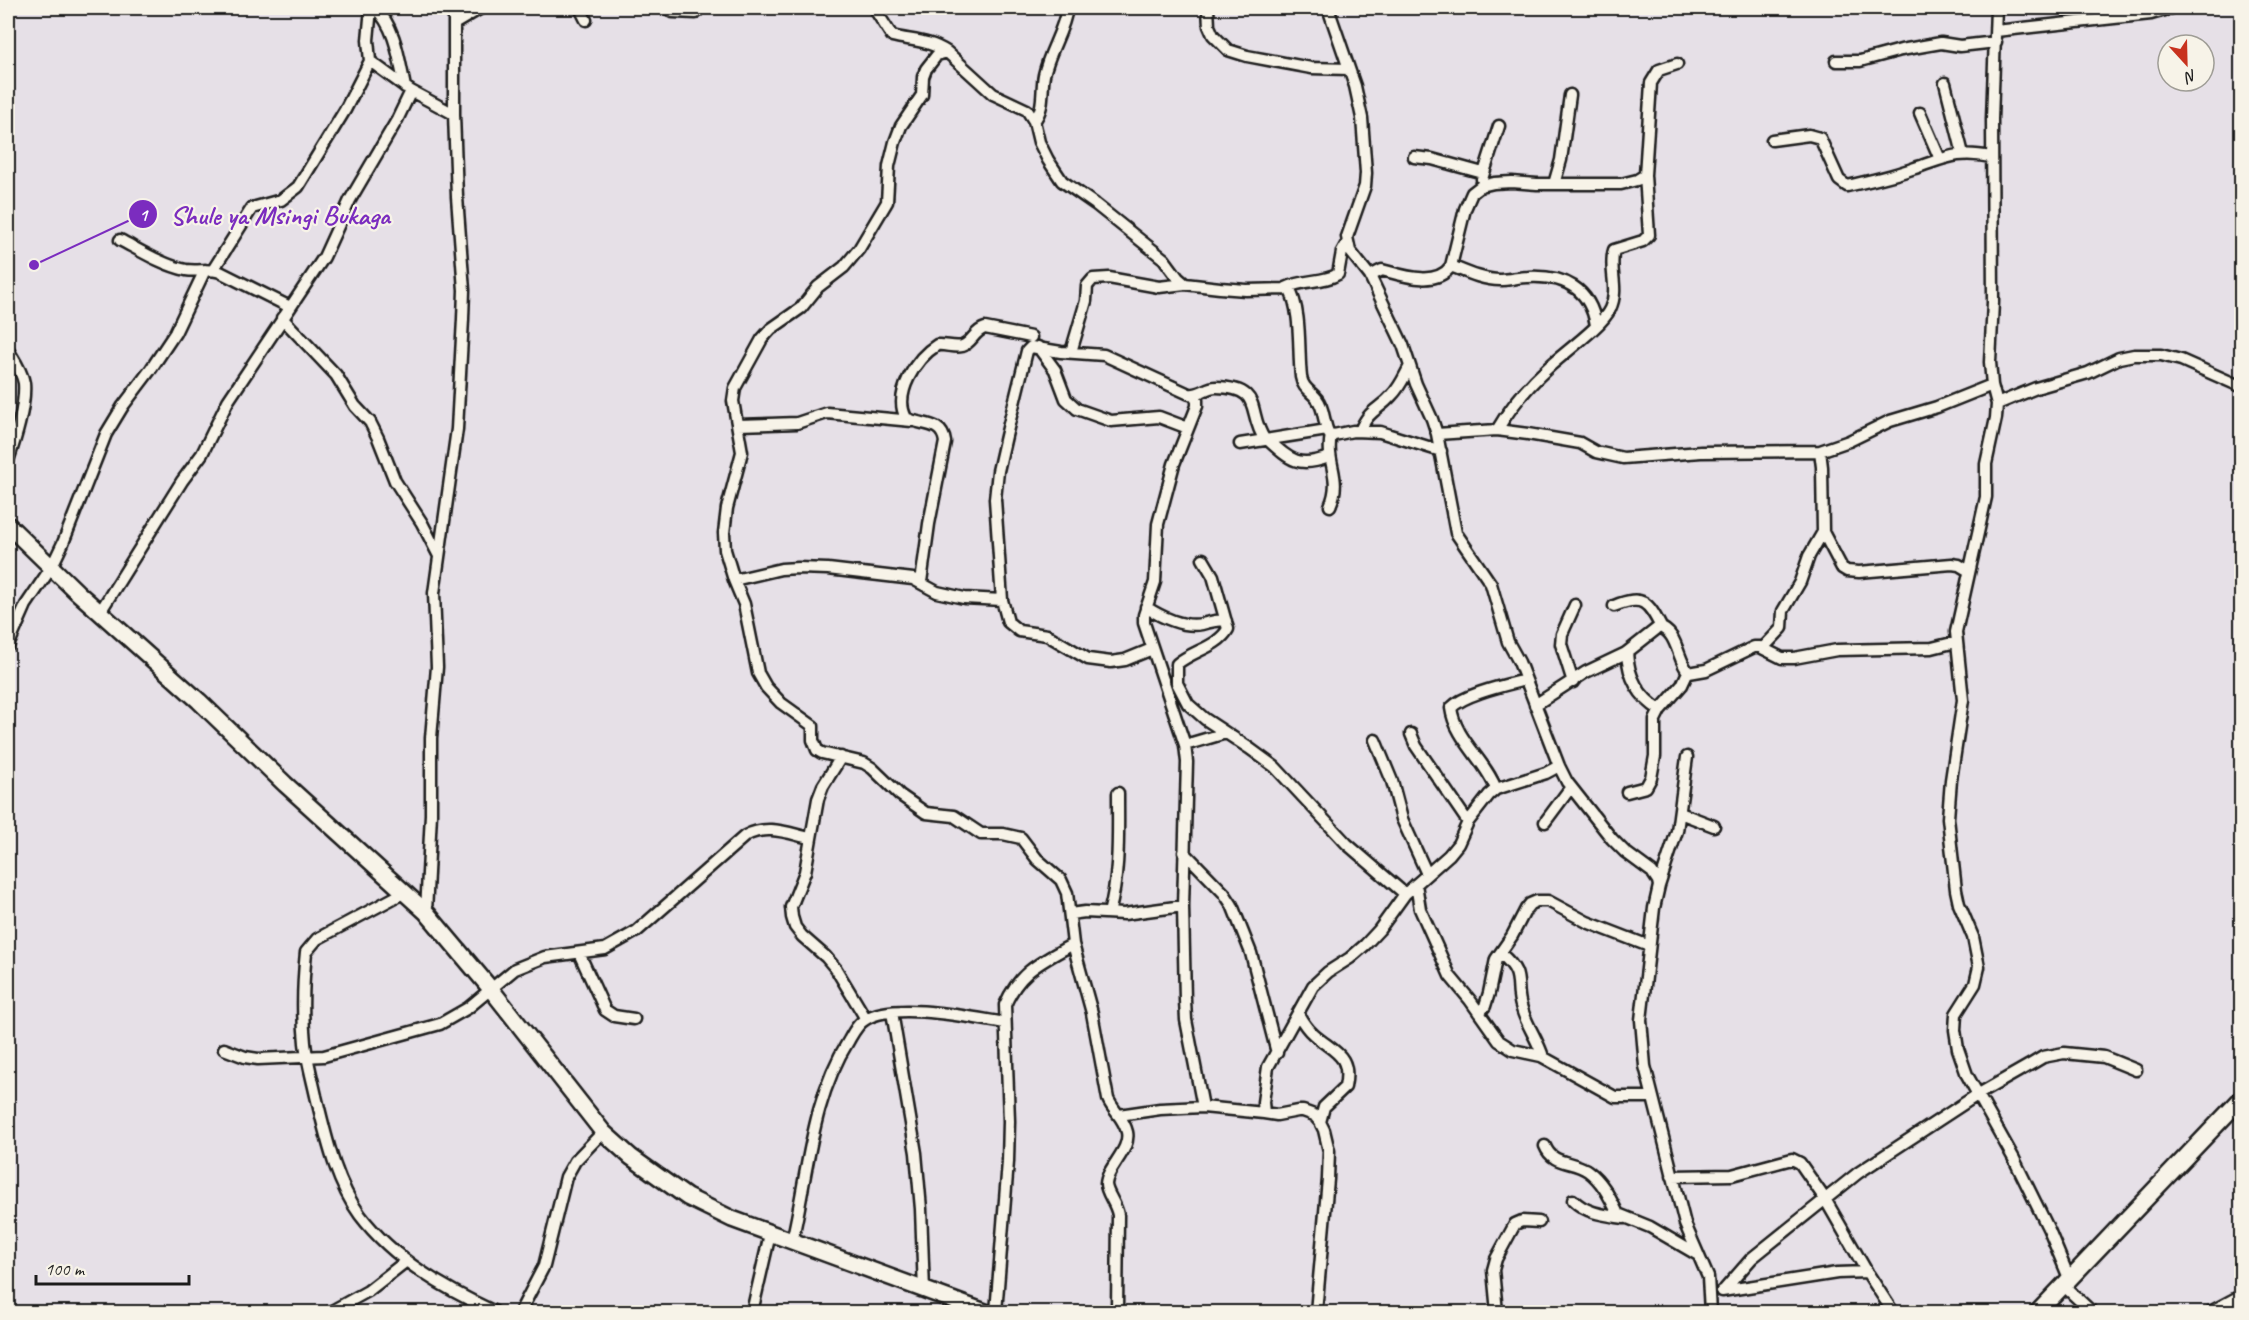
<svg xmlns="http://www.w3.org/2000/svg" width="2249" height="1320" font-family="Caveat,sans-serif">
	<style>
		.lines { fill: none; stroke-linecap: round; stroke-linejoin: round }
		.street-casing { stroke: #1c1c1c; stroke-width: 15 }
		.secondary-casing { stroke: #1c1c1c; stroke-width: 20 }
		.street { stroke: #f7f3e8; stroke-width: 10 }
		.secondary { stroke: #f7f3e8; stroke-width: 15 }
		.leader { fill: none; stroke: #7b2cbf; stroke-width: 2 }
		.callout-dot { fill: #7b2cbf; stroke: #f7f3e8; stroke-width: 2 }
		.mark-label { font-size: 18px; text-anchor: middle; font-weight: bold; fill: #fff }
		.callout-label { font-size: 27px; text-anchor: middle; font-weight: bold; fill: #7b2cbf; stroke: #f7f3e8; stroke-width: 4.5; stroke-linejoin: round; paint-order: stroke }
	</style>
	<rect width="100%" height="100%" fill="#e6e0e7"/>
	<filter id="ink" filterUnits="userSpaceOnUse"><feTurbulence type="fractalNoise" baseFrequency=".0167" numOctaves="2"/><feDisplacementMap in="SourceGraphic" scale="12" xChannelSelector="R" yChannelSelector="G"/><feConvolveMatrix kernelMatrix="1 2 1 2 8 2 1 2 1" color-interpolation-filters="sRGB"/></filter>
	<g filter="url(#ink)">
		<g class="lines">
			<defs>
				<path id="street" d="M 371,8 L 368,40 L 370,61 L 411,91 L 454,114
					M 375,8 C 396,27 399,60 405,87
					M 580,8 L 586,20
					M 667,8 L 673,12 L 696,13
					M 874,8 L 892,36 C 912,41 929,40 947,52
					M 1208,8 L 1209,26 L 1213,35 L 1228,50 L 1247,56 L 1311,68 L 1349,69
					M 1328,8 L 1355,86 L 1362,118 L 1366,173 L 1365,186 L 1347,237 L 1350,251 L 1370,276 L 1403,345 L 1416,384 L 1432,419 L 1437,434 L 1456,533 L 1491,584 L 1508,642 L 1519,662 L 1559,766 L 1567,782 L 1612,839 L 1625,852 L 1652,872 L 1658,881 L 1659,886 L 1654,908 L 1641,1020 L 1645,1066 L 1685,1224 L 1708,1277 L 1710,1312
					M 1996,8 L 1992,119 L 1993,302 L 1990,362 L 1992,385 L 1997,404 L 1996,418 L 1986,464 L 1986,497 L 1956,632 L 1963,700 L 1951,780 L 1948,818 L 1956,890 L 1959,904 L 1973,937 L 1979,967 L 1975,984 L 1956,1014 L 1955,1030 L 1958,1049 L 1967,1075 L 2014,1159 L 2049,1230 L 2069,1278
					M 454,24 L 481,8
					M 1996,31 L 2151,14 L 2172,8
					M 1836,61 L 1860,61 L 1901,50 L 1941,43 L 1960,46 L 1996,42
					M 1945,83 L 1963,154
					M 1920,113 L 1940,159
					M 1034,121 C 1045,108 1041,91 1044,75 C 1049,51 1064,31 1067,8
					M 1772,140 L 1809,135 L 1820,138 L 1839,180 L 1847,186 C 1869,181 1893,176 1915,168 C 1946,158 1957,150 1991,157
					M 1414,157 L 1432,159 L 1483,173
					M 1482,179 L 1499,126
					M 1554,184 L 1561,160 L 1570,95
					M 120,240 C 141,251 163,265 186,270 C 198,272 209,268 220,272 L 290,307
					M 1451,266 C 1466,272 1483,280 1500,280 C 1509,280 1519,277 1528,277 C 1564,275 1590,288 1596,325
					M 213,270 L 252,208 L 281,200 L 298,187 L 345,110 L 370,61
					M 1370,276 L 1382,270 C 1401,275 1436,288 1451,266 L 1465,209 L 1472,193 L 1481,186 L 1494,183 L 1512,182 L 1537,184 L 1621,184 L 1637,180 L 1645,175
					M 1286,288 C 1303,279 1324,283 1338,274 L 1342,252 L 1347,243
					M 282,318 L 336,375 L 355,406 L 370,422 L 378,438 L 395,481 L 422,523 L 439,556
					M 1038,347 L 1055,370 L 1066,399 L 1077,409 L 1111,421 L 1159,417 L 1188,428
					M 8,350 C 14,360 22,371 24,383 C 26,406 15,440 8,461
					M 1071,352 L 1086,301 L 1087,286 L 1093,279 L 1109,278 L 1159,287 L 1185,284
					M 1194,395 L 1197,400 L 1197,406 L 1174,464 L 1158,524 L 1155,582 L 1144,615 L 1144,623 L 1185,745 L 1187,762 L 1183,906 L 1185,1000 L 1186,1020 L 1203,1107
					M 1997,404 L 2036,388 L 2088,373 L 2119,358 L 2134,355 L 2161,355 L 2181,360 L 2242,387
					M 738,425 L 797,423 L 827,413 L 912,421
					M 1497,430 C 1511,406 1529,385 1550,366 C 1565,352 1602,326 1610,309 C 1620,288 1608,269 1614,250 L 1643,241 L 1649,235 L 1645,175 L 1651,83 L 1659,70 L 1677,64
					M 1360,431 C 1369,409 1378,411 1392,395 C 1400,387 1404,377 1410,366
					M 1437,434 L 1497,430 L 1528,434 L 1580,443 L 1596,452 L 1623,458 L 1701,452 L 1820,451 L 1849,441 L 1890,421 L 1937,407 L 1992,385
					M 1268,440 C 1291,461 1299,468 1329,457
					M 1240,444 L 1327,430
					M 1820,451 L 1822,467 L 1823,532 L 1842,568 L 1847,571 L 1859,572 L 1952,564 L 1959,565 L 1969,571
					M 1330,506 C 1343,477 1325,464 1331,435
					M 1203,559 L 1213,576 L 1228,629 C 1218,647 1192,651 1177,664 L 1177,683 L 1188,704 L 1205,719 L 1249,748 L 1275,767 L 1347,844 L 1405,894
					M 734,580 L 781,569 L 798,568 L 828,569 L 913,579 L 937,592 L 964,598 L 1002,600
					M 921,582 L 929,524 L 945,442 C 942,420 921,426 906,418 C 893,394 916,358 937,345 C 945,344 954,348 962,346 C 972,343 974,331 985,328 L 1031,337
					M 1614,606 C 1643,594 1648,602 1661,627
					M 1146,607 C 1161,617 1184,628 1202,624 C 1211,622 1217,619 1226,621
					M 100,612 L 182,481 L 202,454 L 228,401 L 324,257 L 350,200 L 397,120 L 411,91
					M 8,646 L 26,605 L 51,568 L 63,543 L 106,434 L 123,406 L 151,369 L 175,333 L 205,270
					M 1763,648 L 1782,628 L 1783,611 L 1800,582 L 1809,556 L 1823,532
					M 1152,649 L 1125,660 L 1111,662 L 1088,659 L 1047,635 L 1019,631 L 1008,622 L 1002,600 L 995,499 L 998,471 L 1006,436 L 1027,351 L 1031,347 L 1061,352 L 1104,355 L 1189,394 C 1199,396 1206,387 1216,387 C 1265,388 1246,412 1265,440
					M 1627,652 C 1628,677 1639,697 1660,710
					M 1573,682 L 1561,644 L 1562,634 L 1575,605
					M 1535,705 L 1586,672 L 1626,653 L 1659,627 C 1678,632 1677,660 1689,673 L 1706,670 L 1754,647 L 1760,647 L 1782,658 L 1794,658 L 1837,650 L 1932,648 L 1956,642
					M 1411,734 L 1416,746 L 1468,822
					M 1375,740 L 1392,781 L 1402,819 L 1427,874
					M 1185,745 L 1226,733
					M 841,757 L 823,786 L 818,799 L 805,872 L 791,907 L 792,917 L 795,927 L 802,936 L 826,957 L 836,969 L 866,1019
					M 1496,789 C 1486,761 1455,739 1451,708 C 1464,694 1506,685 1525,680
					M 1627,792 L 1646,787 L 1651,778 L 1655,756 L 1655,720 L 1660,710 L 1682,685 L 1688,672
					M 1680,813 L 1714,826
					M 1545,822 L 1571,787
					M 1184,852 L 1224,893 L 1232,905 L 1251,953 L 1277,1053
					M 1416,884 L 1420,909 L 1450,976 L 1470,1000 L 1499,1041 L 1513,1050 L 1541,1056 L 1615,1097 L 1652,1097
					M 1659,886 L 1677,831 L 1687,757
					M 405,892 L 317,939 L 306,952 C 303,981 302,1013 305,1043 C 307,1060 312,1078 316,1096 C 326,1136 335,1181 360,1215 C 394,1260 445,1289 495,1312
					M 426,912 L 431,814 L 431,738 L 437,667 L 434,593 L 457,429 L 463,319 L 464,290 L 457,197 L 454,114 L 454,8
					M 1109,913 C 1120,874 1118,833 1118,793
					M 1070,914 L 1085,912 L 1124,914 L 1183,906
					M 579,953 L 605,1010 L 614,1016 L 634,1019
					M 1501,954 C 1527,976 1513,984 1522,1009 C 1527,1026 1538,1040 1543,1057
					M 892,1012 L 916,1153 L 921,1209 L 924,1291
					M 1479,1013 L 1485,1006 L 1489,993 L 1496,959 L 1512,936 L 1526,909 L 1530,904 L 1537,901 L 1548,901 L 1587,922 L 1649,946
					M 1298,1014 C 1302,1021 1306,1028 1313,1034 C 1333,1052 1352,1054 1345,1087 L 1324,1107 L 1320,1122
					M 224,1049 L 245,1057 L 258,1059 L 324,1056 L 440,1024 L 468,1008 L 515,969 L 545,957 L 605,949 L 637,931 L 745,836 C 767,824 787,833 810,838
					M 1119,1115 L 1160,1109 L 1203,1107 L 1264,1113
					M 1545,1146 C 1553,1166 1573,1160 1588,1171 C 1603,1182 1610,1198 1618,1214 L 1650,1227 L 1698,1255
					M 1672,1176 L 1732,1175 L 1792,1159 L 1800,1163 L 1825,1199 L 1867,1272 L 1893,1312
					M 1573,1200 C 1587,1214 1605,1215 1624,1218
					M 792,1241 C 808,1174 811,1100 849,1040 C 853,1033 858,1023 866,1019 C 894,1001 973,1018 1005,1023
					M 2063,1285 L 2092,1312
					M 1724,1290 L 1752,1258 L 1858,1173 L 1977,1095 L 2033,1063 L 2043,1057 L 2064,1053 L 2104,1057 L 2136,1070
					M 1722,1291 L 1837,1273 L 1867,1272
					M 330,1312 L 368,1291 L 405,1262
					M 520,1312 L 544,1266 L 566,1177 L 575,1161 L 603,1132
					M 752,1312 L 770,1234
					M 996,1312 L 1008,1162 L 1009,1121 L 1005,1005 C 1020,970 1042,962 1073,944
					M 1117,1312 L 1118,1215 C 1116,1203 1106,1193 1106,1184 C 1107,1167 1131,1150 1127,1132 C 1124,1118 1113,1111 1108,1099 L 1092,1013 L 1073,944 L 1067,893 L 1061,880 L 1037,859 L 1021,838 L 1003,834 L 981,834 L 954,816 L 926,813 L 900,795 L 872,768 L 864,763 L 822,753 L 817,750 L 813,740 L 813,726 L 781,703 L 766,687 L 758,673 L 744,604 L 734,580 L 725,550 L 724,533 L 727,508 L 742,452 L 733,401 L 735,388 L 762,339 L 771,329 L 801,308 L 818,287 L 844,267 L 859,249 L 887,202 L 889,166 L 895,142 L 901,126 L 922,95 L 923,77 L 926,69 L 937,55 L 947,52 L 993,94 L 1027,110 L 1034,121 L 1039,142 L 1048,160 L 1062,181 L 1095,204 L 1164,259 L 1178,278 L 1185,284 L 1220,288 L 1246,290 L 1289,289 C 1302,310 1298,353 1301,377 C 1303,389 1311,391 1317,399 C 1325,409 1323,423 1329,434 L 1334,435 L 1353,431 L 1380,432 L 1441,451
					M 1316,1312 L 1328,1179 L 1329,1151 L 1324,1130 L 1320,1122 L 1314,1115 L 1303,1111 L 1298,1111 L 1277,1115 L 1264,1113 L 1263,1102 L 1268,1067 L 1313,986 L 1328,972 L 1350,958 L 1365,945 L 1379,930 L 1405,894 L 1449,855 L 1458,844 L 1468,822 L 1489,795 L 1496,789 L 1546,773 L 1559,766
					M 1497,1312 L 1493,1270 L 1496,1259 L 1515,1224 L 1522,1221 L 1539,1222
					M 2210,1312 L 2242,1295"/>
				<path id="secondary" d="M 8,525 L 77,592 L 199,701 L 285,784 L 426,912 L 490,988 L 603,1132 L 631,1157 L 687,1197 L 732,1219 L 985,1312
					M 2038,1312 L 2242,1098"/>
			</defs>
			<use href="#street" class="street-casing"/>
			<use href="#secondary" class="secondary-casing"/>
			<use href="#street" class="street"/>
			<use href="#secondary" class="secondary"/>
		</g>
	</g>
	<path class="leader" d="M34 265L143 214"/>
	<g class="callout-dot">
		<circle cx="34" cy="265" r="6"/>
		<circle cx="143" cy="214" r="15"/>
	</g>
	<g class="mark-label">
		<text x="143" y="221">1</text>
	</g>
	<g class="callout-label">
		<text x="280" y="224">Shule ya Msingi Bukaga</text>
	</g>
	<rect width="2249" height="1320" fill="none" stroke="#f7f3e8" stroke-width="30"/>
	<rect x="15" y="15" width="2219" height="1290" fill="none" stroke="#1c1c1c" stroke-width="2" filter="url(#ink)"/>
	<g transform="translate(2186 63) rotate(158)"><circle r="28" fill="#f7f3e8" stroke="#9f9d96" stroke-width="1.5"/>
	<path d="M0-4.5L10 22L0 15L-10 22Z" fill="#c8321e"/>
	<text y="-9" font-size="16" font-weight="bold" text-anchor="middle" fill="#1c1c1c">N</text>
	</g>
	<path d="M36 1275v9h153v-9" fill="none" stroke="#1c1c1c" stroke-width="3"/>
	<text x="45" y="1275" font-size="18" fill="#1c1c1c" stroke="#f7f3e8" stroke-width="4.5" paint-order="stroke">100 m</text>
</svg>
